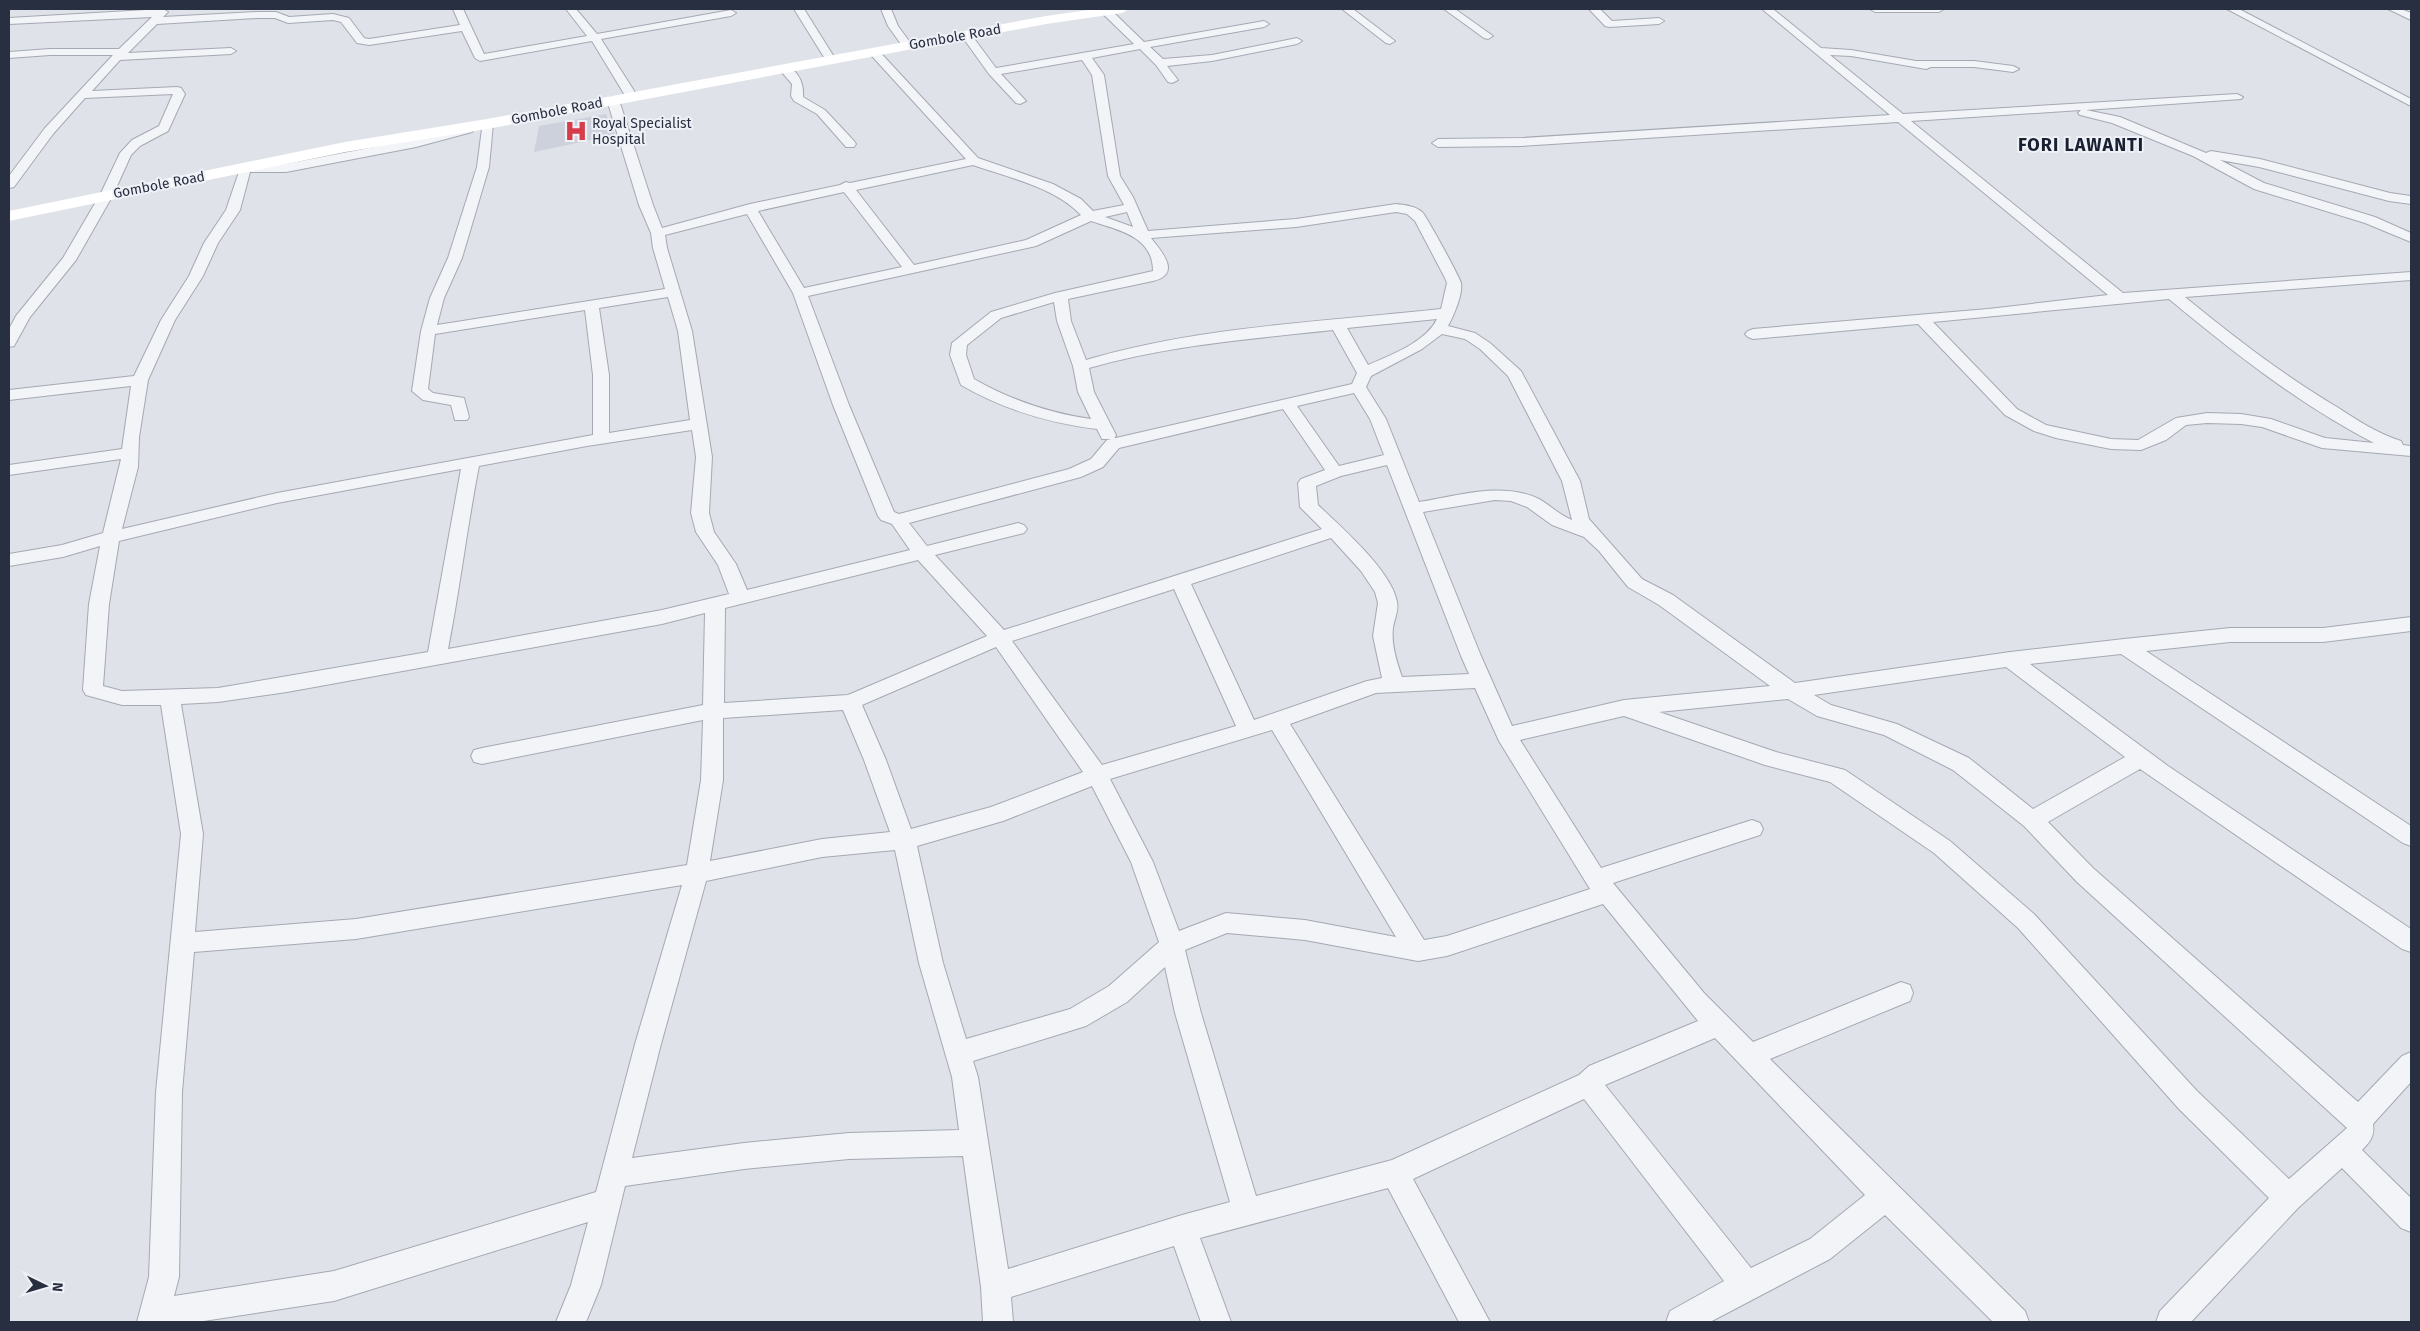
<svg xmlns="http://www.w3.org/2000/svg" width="2420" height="1331" font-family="'Fira Sans',sans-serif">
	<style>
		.built { fill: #cdd1db }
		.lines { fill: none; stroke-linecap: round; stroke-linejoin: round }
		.street-casing { stroke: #a4a9b3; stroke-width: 2 }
		.street { fill: #f2f4f7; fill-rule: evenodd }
		.secondary { fill: #fff; fill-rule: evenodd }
		.labels { text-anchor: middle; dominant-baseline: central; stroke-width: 4; stroke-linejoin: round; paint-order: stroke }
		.far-street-label { font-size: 14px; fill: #272f41; stroke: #eff1f7 }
		.far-poi-label { font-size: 14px; fill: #272f41; stroke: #eff1f7; text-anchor: start }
		.far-district-label { font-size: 18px; font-weight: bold; letter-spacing: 1px; fill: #192032; stroke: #eff1f7 }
	</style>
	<rect width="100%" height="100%" fill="#dfe2e9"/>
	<path class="built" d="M 606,114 L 615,135 L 534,152 L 539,126 Z"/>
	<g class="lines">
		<defs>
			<path id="street" d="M 163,9 L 168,12 L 163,17 L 258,12 L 276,12 L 289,17 L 333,14 L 349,18 L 364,38 L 369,39 L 460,25 L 453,9 L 463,9 L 484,54 L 587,36 L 566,9 L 576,9 L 597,34 L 731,10 L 736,13 L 731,16 L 601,39 L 638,97 L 632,100 L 626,97 L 592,41 L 480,61 L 475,58 L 462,31 L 369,45 L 357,43 L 341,22 L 333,20 L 288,23 L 275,18 L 258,18 L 157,24 L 128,53 L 231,48 L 236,51 L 231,54 L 120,60 L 92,91 L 177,87 L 181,88 L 185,94 L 168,131 L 140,146 L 131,155 L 113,195 L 76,260 L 30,317 L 14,346 L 9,347 L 9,329 L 16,316 L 63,258 L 101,193 L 120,153 L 132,140 L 159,126 L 173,94 L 85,98 L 53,134 L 14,187 L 9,188 L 9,176 L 45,128 L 113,55 L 50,55 L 9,58 L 9,52 L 50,49 L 119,49 L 152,17 L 9,24 L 9,18 Z
				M 794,9 L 804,9 L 836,60 L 835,62 L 827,62 Z
				M 881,9 L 891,9 L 898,26 L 912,45 L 911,47 L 903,47 L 888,26 Z
				M 1103,9 L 1110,9 L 1144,42 L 1264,21 L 1269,24 L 1264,27 L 1150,47 L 1163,59 L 1212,55 L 1297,38 L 1302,41 L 1297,44 L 1212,61 L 1167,66 L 1178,80 L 1172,83 L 1168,82 L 1156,65 L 1140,49 L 1092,58 L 1104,75 L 1120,176 L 1133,197 L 1148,231 L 1296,219 L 1396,204 C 1405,205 1415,206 1422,212 C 1426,215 1460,278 1461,283 C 1463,295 1453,317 1448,326 L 1475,333 L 1490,343 L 1521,371 L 1580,481 L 1589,519 L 1642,579 L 1673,595 L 1795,683 L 2010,652 L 2124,639 L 2230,628 L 2323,628 L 2411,617 L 2411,631 L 2323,642 L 2230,642 L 2146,651 L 2411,826 L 2411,846 L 2403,843 L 2121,654 L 2030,664 L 2168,766 L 2411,929 L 2411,952 L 2402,949 L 2140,769 L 2048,822 L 2093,868 L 2358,1102 L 2402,1056 L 2411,1052 L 2411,1082 L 2373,1124 C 2375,1136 2370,1142 2362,1150 L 2411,1198 L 2411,1232 L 2401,1228 L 2342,1168 L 2298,1208 L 2191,1322 L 2156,1322 L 2160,1311 L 2269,1198 L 2179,1109 L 2018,928 L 1934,853 L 1830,782 L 1765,765 L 1624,716 L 1520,740 L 1601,868 L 1752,820 L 1760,823 L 1763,829 L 1760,835 L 1613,883 L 1704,993 L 1753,1042 L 1901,982 L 1910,985 L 1913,993 L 1910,1001 L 1770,1059 L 2025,1311 L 2029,1322 L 1993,1322 L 1885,1215 L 1830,1259 L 1710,1322 L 1666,1322 L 1670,1311 L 1724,1281 L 1584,1099 L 1413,1179 L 1490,1322 L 1459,1322 L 1388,1188 L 1200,1238 L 1231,1322 L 1201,1322 L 1174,1246 L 1011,1297 L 1013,1322 L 983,1322 L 981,1287 L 963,1156 L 849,1159 L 744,1169 L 625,1186 L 601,1285 L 586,1322 L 556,1322 L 571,1285 L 588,1222 L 334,1301 L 197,1322 L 137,1322 L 149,1277 L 156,1092 L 181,834 L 161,705 L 122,705 L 86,695 L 83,690 L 89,604 L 100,546 L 63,557 L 9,566 L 9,554 L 62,545 L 103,533 L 121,459 L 9,475 L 9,465 L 122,449 L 131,386 L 9,400 L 9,390 L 134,376 L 161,320 L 189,276 L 204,243 L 226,210 L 241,166 C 251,162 273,166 286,164 L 416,139 L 468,125 L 474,129 L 472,132 L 416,147 L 286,172 L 250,172 L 240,210 L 218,243 L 203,276 L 175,320 L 148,380 L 139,437 L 138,467 L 122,529 L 277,493 L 593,435 L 593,375 L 585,310 L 435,334 L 428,389 L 433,393 L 464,398 L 469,417 L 467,420 L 455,420 L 451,405 L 423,400 L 412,391 L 421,331 L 430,298 L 448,258 L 477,167 L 483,121 L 491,121 L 493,124 L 489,167 L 462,258 L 444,298 L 437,325 L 665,289 L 653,248 L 651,233 L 639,205 L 607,100 L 609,98 L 613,97 L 619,100 L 653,205 L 662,228 L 750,204 L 840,185 L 846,182 L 850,183 L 966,159 L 870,54 L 869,52 L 874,49 L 878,50 L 978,158 L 1053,184 L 1081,199 L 1093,211 L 1124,205 L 1108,176 L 1092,75 L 1082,60 L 1001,74 L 1026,101 L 1020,104 L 1016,103 L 989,74 L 961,35 L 962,33 L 970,33 L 996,68 L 1134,44 L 1102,13 ZM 973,165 C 1010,178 1054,187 1081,215 L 1026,240 L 914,265 L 856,190 ZM 844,192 L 902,267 L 804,288 L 758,211 ZM 1127,212 L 1133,227 L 1105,217 ZM 1396,212 L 1407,214 L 1415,221 L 1445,278 L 1447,283 L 1441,309 C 1323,322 1201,326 1086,360 L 1071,321 L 1068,299 L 1153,281 C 1182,274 1162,252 1151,238 L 1296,227 ZM 747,214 L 793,293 L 833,405 L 878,516 L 881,520 L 892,524 L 910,550 L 747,590 L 736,564 L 714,532 L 709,513 L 712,457 L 692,331 L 667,248 L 665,235 ZM 1091,221 C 1118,230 1153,236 1153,271 L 1055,293 L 991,312 L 952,343 L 950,355 L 961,385 C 1004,410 1049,423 1097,429 L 1102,439 L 1114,439 L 1116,435 L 1094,392 L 1089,368 C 1169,345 1251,339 1333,330 L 1357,373 L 1352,384 L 1107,440 L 1091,459 L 1069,469 L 899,514 L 894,512 L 849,405 L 808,296 L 1036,246 ZM 668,297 L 678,331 L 690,420 L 609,433 L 609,375 L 599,308 ZM 1054,302 L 1057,321 L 1073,366 L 1078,392 L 1091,419 C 1049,413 1011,400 974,379 L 966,355 L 967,345 L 1001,318 ZM 1437,319 C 1426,342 1391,355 1368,365 L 1347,328 ZM 1442,334 L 1465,339 L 1480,349 L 1508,376 L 1562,481 L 1572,520 C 1559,515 1550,505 1539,499 C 1501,481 1458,496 1419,502 L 1386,419 L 1366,387 L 1371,376 L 1422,349 ZM 1354,393 L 1370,419 L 1384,455 L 1339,466 L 1297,406 ZM 1283,409 L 1325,470 L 1301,479 L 1298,483 L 1300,507 L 1322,529 L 1004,630 L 935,555 L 1024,533 L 1027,529 L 1024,525 L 1018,523 L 927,546 L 909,523 L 1081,477 L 1103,467 L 1119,448 ZM 692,430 L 696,457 L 691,513 L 696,532 L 718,565 L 729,594 L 662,610 L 448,649 C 460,588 467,527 479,466 L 587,446 ZM 1387,465 L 1461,656 L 1469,674 L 1402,677 C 1397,662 1391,645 1393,628 C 1394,620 1399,611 1397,602 C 1392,571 1340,526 1318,505 L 1316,486 L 1341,476 ZM 461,469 L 428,652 L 218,688 L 122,691 L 103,686 L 109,604 L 119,541 L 277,503 ZM 1495,500 L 1511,501 L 1527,507 L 1552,525 L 1584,537 L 1599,551 L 1628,587 L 1659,605 L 1770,686 L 1624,700 L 1512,726 L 1481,656 L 1423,512 ZM 1331,538 L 1361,571 L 1375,592 L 1378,603 L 1373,636 L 1382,678 L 1367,681 L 1254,720 L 1191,584 ZM 918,560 L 987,636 L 848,695 L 724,703 L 725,608 ZM 1174,589 L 1236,726 L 1102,765 L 1012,641 ZM 705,613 L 703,705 L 482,748 L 474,750 L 471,756 L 474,762 L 482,764 L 703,720 L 701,780 L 687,865 L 356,919 L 195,932 L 203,834 L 181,704 L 218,702 L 287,692 L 662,624 ZM 996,647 L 1083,772 L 991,807 L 911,829 L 886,760 L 862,705 ZM 2006,667 L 2125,757 L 2033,809 L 1969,758 L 1897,724 L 1831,705 L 1814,695 ZM 1475,688 L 1499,741 L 1590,889 L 1447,936 L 1424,940 L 1290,724 L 1376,693 ZM 1788,699 L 1817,716 L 1884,735 L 1953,770 L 2024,826 L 2077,882 L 2347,1128 L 2289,1179 L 2197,1091 L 2034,914 L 1950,841 L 1845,770 L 1776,752 L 1659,712 ZM 843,710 L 864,760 L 890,832 L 822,839 L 710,861 L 723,780 L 723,718 ZM 1272,730 L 1396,937 L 1305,920 L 1226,913 L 1179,931 L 1153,862 L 1110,779 ZM 1092,786 L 1131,862 L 1159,942 L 1109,986 L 1070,1009 L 966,1039 L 943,963 L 917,846 L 1003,821 ZM 895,850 L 919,963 L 952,1077 L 959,1130 L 849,1133 L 744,1143 L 632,1158 L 661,1044 L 706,881 L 822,857 ZM 682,885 L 635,1044 L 596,1192 L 334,1271 L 174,1296 L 179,1277 L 182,1092 L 194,952 L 356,939 ZM 1603,904 L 1698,1021 L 1589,1066 L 1579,1075 L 1392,1160 L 1256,1196 L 1201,1013 L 1185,950 L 1227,933 L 1305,940 L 1418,961 L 1447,956 ZM 1165,967 L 1175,1013 L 1230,1202 L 1182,1215 L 1008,1269 L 978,1077 L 973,1061 L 1086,1026 L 1127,1002 ZM 1715,1038 L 1865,1195 L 1810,1239 L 1751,1268 L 1605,1085 Z
				M 1342,9 L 1353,9 L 1395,41 L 1390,44 L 1386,43 Z
				M 1444,9 L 1455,9 L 1493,36 L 1488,39 L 1484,38 Z
				M 1589,9 L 1600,9 L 1612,21 L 1659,18 L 1664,21 L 1659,24 L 1609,27 L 1605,26 Z
				M 1762,9 L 1773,9 L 1821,48 L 1851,50 L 1916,61 L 1974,61 L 2013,66 L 2019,69 L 2013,72 L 1974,67 L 1931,67 L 1926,69 L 1851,56 L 1830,55 L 1903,114 L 2237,94 L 2243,97 L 2241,99 L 2086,110 L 2120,117 L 2206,153 L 2211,151 L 2260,159 L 2390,193 L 2411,196 L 2411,204 L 2389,201 L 2259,167 L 2220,160 L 2264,183 L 2375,217 L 2411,233 L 2411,242 L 2365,223 L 2254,189 L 2193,156 L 2112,123 L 2080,115 L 2078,113 L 2081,110 L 1911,121 L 2123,293 L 2411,272 L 2411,280 L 2185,297 C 2234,337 2283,375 2337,407 C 2357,420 2378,434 2401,441 L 2403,445 L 2411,446 L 2411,456 L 2322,448 L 2262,427 L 2241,424 L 2207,423 L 2186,425 L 2166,440 L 2141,450 L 2111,449 L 2056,438 L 2034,431 L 2005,415 L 1918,324 L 1753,339 L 1748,337 L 1745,334 L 1748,331 L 1753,329 L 1988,309 L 2108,295 L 1898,122 L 1522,146 L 1438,147 L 1432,143 L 1438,139 L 1522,138 L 1890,115 ZM 2169,299 C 2233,352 2300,405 2374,443 L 2325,438 L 2271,419 L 2241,414 L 2207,413 L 2176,418 L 2138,440 L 2111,439 L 2046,425 L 2017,409 L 1933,322 Z
				M 1870,9 L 1944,9 L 1939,12 L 1875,12 Z
				M 2227,9 L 2239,9 L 2411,99 L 2411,106 Z
				M 2388,9 L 2401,9 L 2411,13 L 2411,20 Z
				M 785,66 C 799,70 804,84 803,97 L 825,110 L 854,141 L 856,144 L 854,147 L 846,147 L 817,114 L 794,101 L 791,96 L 792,84 L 779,69 Z"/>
		</defs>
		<use href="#street" class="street-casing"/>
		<use href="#street" class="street"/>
		<path class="secondary" d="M 1095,9 L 1129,9 L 1122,13 L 1046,24 L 487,129 L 345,152 L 9,221 L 9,211 L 345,142 L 487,119 L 1046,16 Z"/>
	</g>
	<defs>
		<symbol id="hospital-bare" viewBox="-9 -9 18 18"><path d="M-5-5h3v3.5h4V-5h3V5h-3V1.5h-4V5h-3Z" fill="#d63c49" stroke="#eff1f7" stroke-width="2.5" paint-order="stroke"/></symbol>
	</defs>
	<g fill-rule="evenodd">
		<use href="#hospital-bare" x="560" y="115" width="32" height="32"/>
	</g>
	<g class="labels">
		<g class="far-street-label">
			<text transform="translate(955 37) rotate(-10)">Gombole Road</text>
			<text transform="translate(557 111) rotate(-11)">Gombole Road</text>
			<text transform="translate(159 185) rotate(-11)">Gombole Road</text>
		</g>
		<g class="far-poi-label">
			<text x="592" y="123">Royal Specialist<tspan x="592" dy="16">Hospital</tspan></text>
		</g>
		<g class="far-district-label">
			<text x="2081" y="145">FORI LAWANTI</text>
		</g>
	</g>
	<rect width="2420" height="1331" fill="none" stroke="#272f41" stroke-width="20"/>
	<g transform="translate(45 1286) rotate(95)" stroke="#eff1f7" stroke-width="4" paint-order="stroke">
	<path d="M0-4L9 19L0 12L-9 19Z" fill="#272f41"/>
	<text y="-8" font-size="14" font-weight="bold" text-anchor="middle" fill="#272f41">N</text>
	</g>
</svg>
